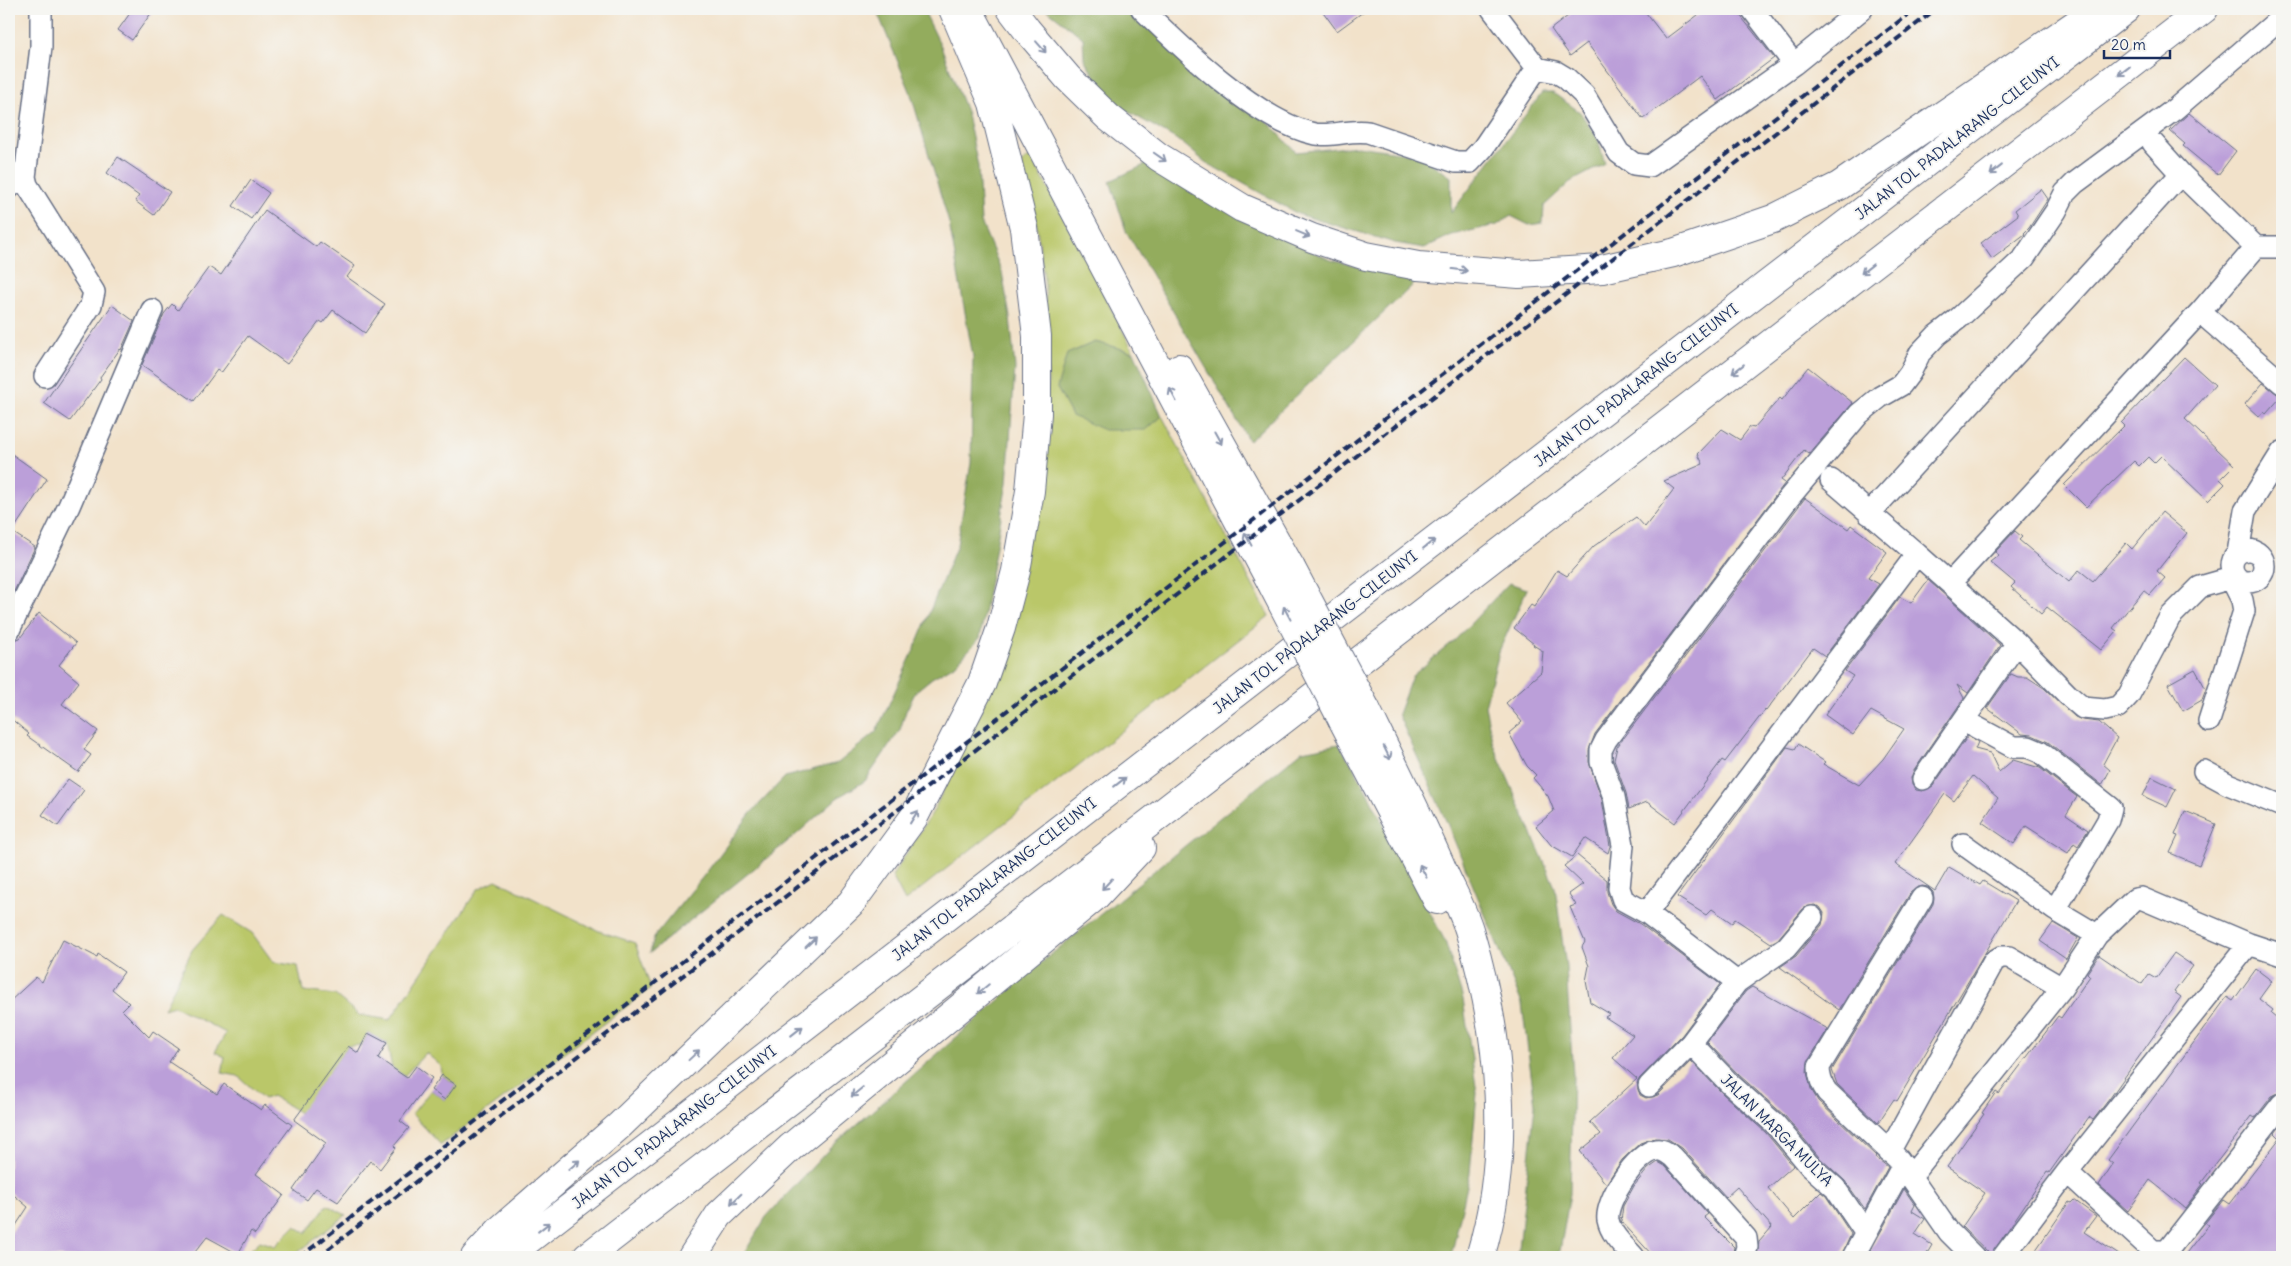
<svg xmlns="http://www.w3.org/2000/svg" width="2291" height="1266" font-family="Delius,sans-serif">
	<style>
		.green { fill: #bac769; stroke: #6a7b64 }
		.forest { fill: #93ac5d; stroke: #576e5e }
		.building { fill: #bb9fd9 }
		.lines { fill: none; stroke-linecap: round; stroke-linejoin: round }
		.minor-casing { stroke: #666e84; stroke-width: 24 }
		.highway-casing { stroke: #666e84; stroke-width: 30 }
		.minor { stroke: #fff; stroke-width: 21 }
		.highway { stroke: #fff; stroke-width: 28 }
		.rail { stroke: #1b2f5e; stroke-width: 4; stroke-dasharray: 8 4; stroke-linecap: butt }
		.highway-bridge-casing { stroke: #666e84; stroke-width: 30; stroke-linecap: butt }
		.highway-bridge { stroke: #fff; stroke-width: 28 }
		.oneway { stroke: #8d97ae }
		.labels { text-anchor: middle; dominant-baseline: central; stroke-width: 4; stroke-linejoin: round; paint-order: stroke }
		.street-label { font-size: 15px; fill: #1b2f5e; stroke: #f6f6f2 }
	</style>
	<rect width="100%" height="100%" fill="#f6f6f2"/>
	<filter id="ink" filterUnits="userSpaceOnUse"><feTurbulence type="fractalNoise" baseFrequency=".02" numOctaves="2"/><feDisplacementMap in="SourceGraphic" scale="10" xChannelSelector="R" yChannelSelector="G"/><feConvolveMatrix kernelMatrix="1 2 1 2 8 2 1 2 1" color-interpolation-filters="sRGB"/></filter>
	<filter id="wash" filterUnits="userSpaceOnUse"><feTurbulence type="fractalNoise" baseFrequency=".0096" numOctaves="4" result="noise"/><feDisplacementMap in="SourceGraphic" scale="20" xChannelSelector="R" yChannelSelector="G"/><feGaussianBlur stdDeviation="1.12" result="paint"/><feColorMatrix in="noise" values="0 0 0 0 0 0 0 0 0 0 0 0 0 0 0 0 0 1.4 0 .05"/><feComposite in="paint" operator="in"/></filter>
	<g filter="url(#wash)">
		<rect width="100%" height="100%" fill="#f2e2ca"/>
		<path class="green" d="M 1031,156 L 1134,352 L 1095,342 L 1067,354 L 1057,388 L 1072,416 L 1146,430 L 1162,416 L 1269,616 L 905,901 L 892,876 L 934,810 L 989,693 L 1048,386 L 1045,286 L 1034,206 L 1020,164 Z
			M 496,880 L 599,931 L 635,943 L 651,988 L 441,1145 L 412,1114 L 431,1090 L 445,1100 L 456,1085 L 442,1075 L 441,1066 L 426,1053 L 404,1076 L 392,1068 L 387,1043 L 368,1033 L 362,1045 L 348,1046 L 300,1113 L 272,1096 L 264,1099 L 238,1076 L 222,1073 L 225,1057 L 215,1052 L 226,1033 L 174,1006 L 164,1009 L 192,950 L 223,915 L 252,933 L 273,962 L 298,966 L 303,991 L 335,995 L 359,1015 L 390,1020 L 478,889 Z
			M 327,1205 L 346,1215 L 292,1257 L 243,1257 L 260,1241 L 275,1246 L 295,1226 L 306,1233 Z"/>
		<path class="forest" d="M 876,9 L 923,9 L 941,46 L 967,114 L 978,166 L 981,222 L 1002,272 L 1010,317 L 1015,368 L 1007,483 L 980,638 L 956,664 L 932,678 L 916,691 L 906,711 L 900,730 L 865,781 L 837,798 L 798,833 L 650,953 L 654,937 L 706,873 L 750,814 L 785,777 L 838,763 L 876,732 L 914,650 L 957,545 L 971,463 L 973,357 L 949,223 L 910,91 Z
			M 1046,9 L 1130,9 L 1159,36 L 1269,123 L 1296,152 L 1358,146 L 1419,155 L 1451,177 L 1451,213 L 1542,93 L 1553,93 L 1580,112 L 1598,139 L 1605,164 L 1570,182 L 1544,206 L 1543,223 L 1529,225 L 1511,216 L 1497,225 L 1452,235 L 1424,248 L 1395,243 L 1298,214 L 1205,162 L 1181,142 L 1122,108 L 1099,83 L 1084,59 L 1083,38 Z
			M 1153,161 L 1246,221 L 1331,260 L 1417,281 L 1249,441 L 1126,231 L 1110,181 Z
			M 1095,342 L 1134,352 L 1162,416 L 1146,430 L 1104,430 L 1072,416 L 1057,388 L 1067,354 Z
			M 1509,583 L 1527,589 L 1500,649 L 1485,706 L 1493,744 L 1555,887 L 1566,967 L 1573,1075 L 1570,1194 L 1559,1257 L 1514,1257 L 1519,1248 L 1535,1105 L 1522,1004 L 1447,823 L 1398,714 L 1412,676 L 1456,639 Z
			M 1339,744 L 1356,771 L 1445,941 L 1463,999 L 1477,1093 L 1470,1173 L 1451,1257 L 742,1257 L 766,1217 L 830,1148 L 1049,956 L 1302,751 Z"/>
		<g id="blocks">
			<path class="building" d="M 133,9 L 154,9 L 132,40 L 118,30 Z
				M 1321,9 L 1367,9 L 1337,31 Z
				M 1577,9 L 1643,9 L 1666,39 L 1706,9 L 1735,9 L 1774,58 L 1718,100 L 1700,76 L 1643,119 L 1587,43 L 1570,56 L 1551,29 Z
				M 2189,113 L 2236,151 L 2218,175 L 2183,146 L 2185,144 L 2170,131 Z
				M 118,157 L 170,192 L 154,215 L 135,201 L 139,196 L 107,173 Z
				M 251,180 L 269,193 L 251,219 L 233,206 Z
				M 2041,189 L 2048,199 L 2029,228 L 2024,233 L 2025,234 L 1992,259 L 1981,243 L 2018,215 L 2015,210 Z
				M 265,210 L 316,247 L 320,242 L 355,266 L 347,277 L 385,304 L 365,333 L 333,310 L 323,323 L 320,321 L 287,364 L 248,336 L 221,373 L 217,370 L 194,401 L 142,365 L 164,314 L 172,304 L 178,310 L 209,267 L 221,275 Z
				M 112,305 L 134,321 L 121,350 L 120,349 L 100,377 L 101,379 L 70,421 L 44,403 Z
				M 2184,357 L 2215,385 L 2185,419 L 2234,465 L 2220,479 L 2225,484 L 2208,501 L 2161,456 L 2154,463 L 2148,457 L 2139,466 L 2134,461 L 2086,507 L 2064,485 L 2124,426 L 2121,423 Z
				M 1808,367 L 1853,403 L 1809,454 L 1804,450 L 1781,480 L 1785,483 L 1595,734 L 1589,750 L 1589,762 L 1602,800 L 1610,846 L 1608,853 L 1585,838 L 1572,857 L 1551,845 L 1536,826 L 1554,811 L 1548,796 L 1533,778 L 1536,775 L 1527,766 L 1509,733 L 1522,722 L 1506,703 L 1541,672 L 1543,651 L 1533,645 L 1534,644 L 1514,628 L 1531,605 L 1534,607 L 1557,570 L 1567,576 L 1594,546 L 1636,517 L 1645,527 L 1674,489 L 1664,481 L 1703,464 L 1698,454 L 1722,429 L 1740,440 L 1750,427 L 1754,428 L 1780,398 L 1782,400 Z
				M 2263,383 L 2281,397 L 2266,414 L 2263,412 L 2259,417 L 2245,404 Z
				M 9,452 L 47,479 L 12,532 L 35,547 L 9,602 Z
				M 1805,498 L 1848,529 L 1851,525 L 1887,552 L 1868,578 L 1879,584 L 1825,656 L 1813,648 L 1766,711 L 1765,710 L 1725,762 L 1722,760 L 1675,823 L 1647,802 L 1629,809 L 1626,793 L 1614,760 L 1617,747 Z
				M 2162,512 L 2187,533 L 2157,571 L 2165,578 L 2150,595 L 2144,590 L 2113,628 L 2117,631 L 2101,650 L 2047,607 L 2041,614 L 2011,587 L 2015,583 L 1990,562 L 1999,555 L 1995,552 L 2015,531 L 2022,537 L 2019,540 L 2069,582 L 2079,570 L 2093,581 L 2126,543 L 2132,549 Z
				M 1928,580 L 2000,645 L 1968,693 L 1957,685 L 1964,698 L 1913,772 L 1911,778 L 1912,785 L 1916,790 L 1922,791 L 1933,786 L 1968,736 L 1978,742 L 1975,749 L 1990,753 L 1999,772 L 2013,760 L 2040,768 L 2077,797 L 2066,815 L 2088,830 L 2078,846 L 2074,843 L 2068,853 L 2026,826 L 2014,844 L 1982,822 L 1998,798 L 1973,776 L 1954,801 L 1945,794 L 1895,864 L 1935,891 L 1949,867 L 1980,885 L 1983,881 L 2016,901 L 1897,1101 L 1894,1099 L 1878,1123 L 1837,1084 L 1832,1070 L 1933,904 L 1934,898 L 1933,892 L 1928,887 L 1922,886 L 1911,892 L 1839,1010 L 1780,967 L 1796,956 L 1822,925 L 1824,913 L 1820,907 L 1814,905 L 1803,909 L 1778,939 L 1771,943 L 1735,919 L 1732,923 L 1712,909 L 1706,915 L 1677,897 L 1787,747 L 1795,749 L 1798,744 L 1825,762 L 1823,764 L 1859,785 L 1883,759 L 1904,729 L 1871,711 L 1853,735 L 1825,715 L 1853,676 L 1845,671 L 1900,597 L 1911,603 Z
				M 39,613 L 76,643 L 59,665 L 79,682 L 62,704 L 98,731 L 84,750 L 91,755 L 78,772 L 27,736 L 29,734 L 9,717 L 9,642 L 20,638 Z
				M 2195,669 L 2206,689 L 2202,700 L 2183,711 L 2168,684 Z
				M 2011,674 L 2018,677 L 2027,677 L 2044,688 L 2075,717 L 2082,720 L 2099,722 L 2117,738 L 2103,764 L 2110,770 L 2102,785 L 2048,742 L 2032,735 L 2022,734 L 1987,708 Z
				M 2152,777 L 2176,789 L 2167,807 L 2143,796 Z
				M 68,779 L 84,790 L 58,826 L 42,815 Z
				M 2185,811 L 2216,824 L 2199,865 L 2170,853 L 2178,836 L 2175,835 Z
				M 1577,855 L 1607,880 L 1607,892 L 1611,904 L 1616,911 L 1640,924 L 1720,984 L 1682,1035 L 1640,1078 L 1637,1083 L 1640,1095 L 1646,1098 L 1658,1095 L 1691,1061 L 1722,1093 L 1766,1133 L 1793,1166 L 1768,1188 L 1794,1219 L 1821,1192 L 1826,1196 L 1851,1234 L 1841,1257 L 1757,1257 L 1759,1242 L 1772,1227 L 1737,1187 L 1726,1197 L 1682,1148 L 1668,1139 L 1655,1138 L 1640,1143 L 1622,1160 L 1606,1184 L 1580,1151 L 1601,1134 L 1590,1122 L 1637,1079 L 1613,1058 L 1633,1035 L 1605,1017 L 1610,1014 L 1590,1002 L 1586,981 L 1589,966 L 1582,947 L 1585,942 L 1570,907 L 1576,905 L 1569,894 L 1583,884 L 1564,866 Z
				M 2053,923 L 2078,938 L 2066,959 L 2040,941 Z
				M 63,940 L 97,957 L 98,954 L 124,972 L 112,989 L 129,1003 L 122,1010 L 149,1037 L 153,1031 L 178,1048 L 169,1062 L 217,1094 L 224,1084 L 261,1110 L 265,1105 L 292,1125 L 256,1174 L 284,1195 L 255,1234 L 251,1231 L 238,1254 L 207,1237 L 191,1257 L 9,1257 L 9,1236 L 28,1207 L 9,1191 L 9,1002 L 36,977 L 42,982 Z
				M 2174,953 L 2193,966 L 2174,992 L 2181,997 L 2110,1098 L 2093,1120 L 2089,1117 L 2049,1173 L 2047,1172 L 1991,1255 L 1962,1227 L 1985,1193 L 1947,1167 L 1984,1114 L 1982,1113 L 1996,1092 L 1999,1094 L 2058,1016 L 2061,1018 L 2090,976 L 2087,973 L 2099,955 L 2142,984 L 2149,974 L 2156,978 Z
				M 2256,969 L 2272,981 L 2259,999 L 2273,1010 L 2271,1013 L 2282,1022 L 2282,1092 L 2272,1096 L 2255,1118 L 2252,1116 L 2201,1183 L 2203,1184 L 2185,1208 L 2150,1180 L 2128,1211 L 2099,1185 L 2113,1164 L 2108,1160 L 2227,997 L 2233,1001 Z
				M 1752,987 L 1828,1029 L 1808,1061 L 1807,1072 L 1811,1089 L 1818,1101 L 1876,1156 L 1875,1157 L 1888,1167 L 1865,1209 L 1845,1181 L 1819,1157 L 1785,1116 L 1739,1075 L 1707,1042 L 1746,991 Z
				M 368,1033 L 387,1043 L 378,1058 L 407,1078 L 416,1066 L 432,1078 L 400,1121 L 409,1128 L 394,1146 L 396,1148 L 380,1169 L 370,1161 L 338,1202 L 316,1188 L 307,1200 L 293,1190 L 326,1143 L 294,1120 L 348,1046 L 358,1053 Z
				M 442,1075 L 456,1085 L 445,1100 L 431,1090 Z
				M 2282,1124 L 2282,1257 L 2183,1257 L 2208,1225 L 2205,1223 L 2223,1200 L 2229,1204 L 2280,1138 L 2275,1133 Z
				M 1658,1162 L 1665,1166 L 1708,1214 L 1704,1217 L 1734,1247 L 1732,1257 L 1654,1257 L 1621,1221 L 1623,1206 L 1634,1186 L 1648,1169 Z
				M 1904,1189 L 1915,1205 L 1912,1211 L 1925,1219 L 1915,1234 L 1932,1245 L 1925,1257 L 1867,1257 Z
				M 2074,1200 L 2096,1216 L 2084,1232 L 2122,1257 L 2031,1257 L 2069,1202 L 2071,1203 Z"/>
		</g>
	</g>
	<g filter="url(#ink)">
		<use href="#blocks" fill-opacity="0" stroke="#666e84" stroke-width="1"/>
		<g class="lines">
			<defs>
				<path id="minor" d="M 41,9 L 41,47 L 25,177 L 27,185 L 94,292 L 91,305 L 45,376
					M 1142,9 C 1183,49 1258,122 1315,134 C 1332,137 1351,129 1368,132 L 1456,162 L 1470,162 L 1483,148 L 1537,68
					M 1492,9 L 1537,68 L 1556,72 L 1566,78 L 1584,95 L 1619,153 L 1634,164 L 1650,166 L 1794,64 L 1862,9
					M 1752,9 L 1794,64
					M 2153,143 L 2181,174 L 2256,247 L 2282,247
					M 9,188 L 25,168
					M 2200,312 L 2256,247
					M 1831,480 L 1917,554
					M 1869,514 L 2181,174
					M2232 566a16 16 0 1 1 32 0a16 16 0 1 1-32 0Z
					M 2238,553 L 2245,511 L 2282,452
					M 1950,583 L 2200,312 L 2282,383
					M 9,630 L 69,506 L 152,310
					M 2209,721 L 2244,611 L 2242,600 L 2231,578
					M 1976,727 L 2013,747 L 2028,747 L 2040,752 L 2111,808 L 2108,820 L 2055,910
					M 2204,771 L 2228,784 L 2282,806
					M 1923,779 L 2017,643
					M 1963,844 L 2055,910 L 2097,935
					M 1922,898 L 1819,1067 C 1819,1077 1821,1084 1827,1092 L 1899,1160 L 1949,1232 L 1974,1257
					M 1647,913 L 1917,554 L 2017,643 L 2069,696 L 2083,708 L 2105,710 L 2118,707 L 2129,695 L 2170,617 L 2200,587 L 2235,577
					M 1737,982 L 1786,948 L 1812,917
					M 1691,1043 L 1730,1084 L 1775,1124 L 1810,1166 L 1835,1188 L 1865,1232
					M 1649,1086 L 1691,1043 L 1737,982 L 1647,913 L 1623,900 L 1619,888 L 1623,845 L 1614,797 L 1601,762 L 1601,750 L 1606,740 L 1788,499 L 1859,414 L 1880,397 L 1901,385 L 1910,373 L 1920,353 L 1937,335 L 1959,318 L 2024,258 L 2056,211 L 2065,193 L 2075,183 L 2175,109 L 2282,17
					M 1889,1152 L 1994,961 L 2001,957 L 2009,957 L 2062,988
					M 2067,1172 L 2153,1251 L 2167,1251 L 2282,1104
					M 1911,1176 L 2062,988 L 2097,935 L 2135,899 L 2141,898 L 2249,944 L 2282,955
					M 1634,1257 C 1624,1246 1611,1235 1608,1220 C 1605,1201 1636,1153 1656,1150 C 1663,1149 1667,1153 1673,1157 L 1746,1238 L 1747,1247 L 1744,1257
					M 1853,1257 L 1903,1165
					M 2003,1257 L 2067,1172 L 2249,944"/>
				<path id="highway" d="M 1011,9 L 1027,30 L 1068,78 L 1108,117 L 1159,157 L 1242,208 L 1312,238 L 1366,256 L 1418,266 L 1519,274 L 1602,269 L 1673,253 L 1773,219 L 1839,186 L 2095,11
					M 974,20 L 1271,582
					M 1179,368 L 1291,568
					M 1366,709 C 1393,764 1420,818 1444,873 C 1453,893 1464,912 1470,933 C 1501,1037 1512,1152 1480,1257
					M 1342,719 L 1437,900
					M 475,1257 L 502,1228 L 619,1126 L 851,903 L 914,817 L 982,683 L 1001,628 L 1016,571 L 1030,491 L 1037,414 L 1037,336 L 1024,228 L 993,103 L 953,9
					M 506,1257 L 1281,658 L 2126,9
					M 587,1257 L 2204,9
					M 692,1257 L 719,1215 L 791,1147 L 1096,896 L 1141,848"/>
			</defs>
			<use href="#minor" class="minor-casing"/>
			<use href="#highway" class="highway-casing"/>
			<use href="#minor" class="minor"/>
			<use href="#highway" class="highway"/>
			<path class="rail" d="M 300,1257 L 1915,9
				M 318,1257 L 1936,9"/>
			<defs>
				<path id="highway-bridge" d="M 1291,568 L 1366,709
					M 1271,582 L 1342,719"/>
			</defs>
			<use href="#highway-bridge" class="highway-bridge-casing"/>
			<use href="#highway-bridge" class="highway-bridge"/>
		</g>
		<defs><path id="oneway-shaft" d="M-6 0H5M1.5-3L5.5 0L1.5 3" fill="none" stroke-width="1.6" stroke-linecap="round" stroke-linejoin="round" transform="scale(1.25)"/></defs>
		<g class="oneway">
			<use href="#oneway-shaft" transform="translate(1041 47) rotate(49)"/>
			<use href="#oneway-shaft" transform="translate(2124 71) rotate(142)"/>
			<use href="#oneway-shaft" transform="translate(1160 157) rotate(35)"/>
			<use href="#oneway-shaft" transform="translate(1996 170) rotate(142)"/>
			<use href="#oneway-shaft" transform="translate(1303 234) rotate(23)"/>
			<use href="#oneway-shaft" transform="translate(1867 269) rotate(142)"/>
			<use href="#oneway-shaft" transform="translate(1460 270) rotate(7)"/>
			<use href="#oneway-shaft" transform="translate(1738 369) rotate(142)"/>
			<use href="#oneway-shaft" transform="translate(1173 395) rotate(-118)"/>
			<use href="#oneway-shaft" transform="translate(1218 438) rotate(61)"/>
			<use href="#oneway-shaft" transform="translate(1248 539) rotate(-118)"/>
			<use href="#oneway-shaft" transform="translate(1429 544) rotate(-38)"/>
			<use href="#oneway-shaft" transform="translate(1287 613) rotate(-118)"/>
			<use href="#oneway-shaft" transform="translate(1387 753) rotate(64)"/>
			<use href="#oneway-shaft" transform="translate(1120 782) rotate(-38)"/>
			<use href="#oneway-shaft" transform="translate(914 817) rotate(-58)"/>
			<use href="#oneway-shaft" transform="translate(1423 871) rotate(-118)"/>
			<use href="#oneway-shaft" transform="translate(1107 884) rotate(133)"/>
			<use href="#oneway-shaft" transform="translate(811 942) rotate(-44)"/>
			<use href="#oneway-shaft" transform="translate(983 989) rotate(141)"/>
			<use href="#oneway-shaft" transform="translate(797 1031) rotate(-38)"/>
			<use href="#oneway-shaft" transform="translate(694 1055) rotate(-43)"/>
			<use href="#oneway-shaft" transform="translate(857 1092) rotate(140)"/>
			<use href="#oneway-shaft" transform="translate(574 1165) rotate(-41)"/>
			<use href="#oneway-shaft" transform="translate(736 1199) rotate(136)"/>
			<use href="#oneway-shaft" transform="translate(544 1227) rotate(-38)"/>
		</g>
	</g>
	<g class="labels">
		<g class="street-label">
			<text transform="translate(1957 138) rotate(-38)">JALAN TOL PADALARANG–CILEUNYI</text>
			<text transform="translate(1636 385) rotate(-38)">JALAN TOL PADALARANG–CILEUNYI</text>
			<text transform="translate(1315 632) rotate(-38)">JALAN TOL PADALARANG–CILEUNYI</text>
			<text transform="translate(994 879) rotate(-38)">JALAN TOL PADALARANG–CILEUNYI</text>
			<text transform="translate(674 1127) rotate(-38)">JALAN TOL PADALARANG–CILEUNYI</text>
			<text transform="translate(1777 1130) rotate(45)">JALAN MARGA MULYA</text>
		</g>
	</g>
	<rect width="2291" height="1266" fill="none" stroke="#f6f6f2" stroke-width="30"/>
	<path d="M2104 50v8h66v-8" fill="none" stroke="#1b2f5e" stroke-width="2.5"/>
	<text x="2111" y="50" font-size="15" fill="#1b2f5e" stroke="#f6f6f2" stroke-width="4" paint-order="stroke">20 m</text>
</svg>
